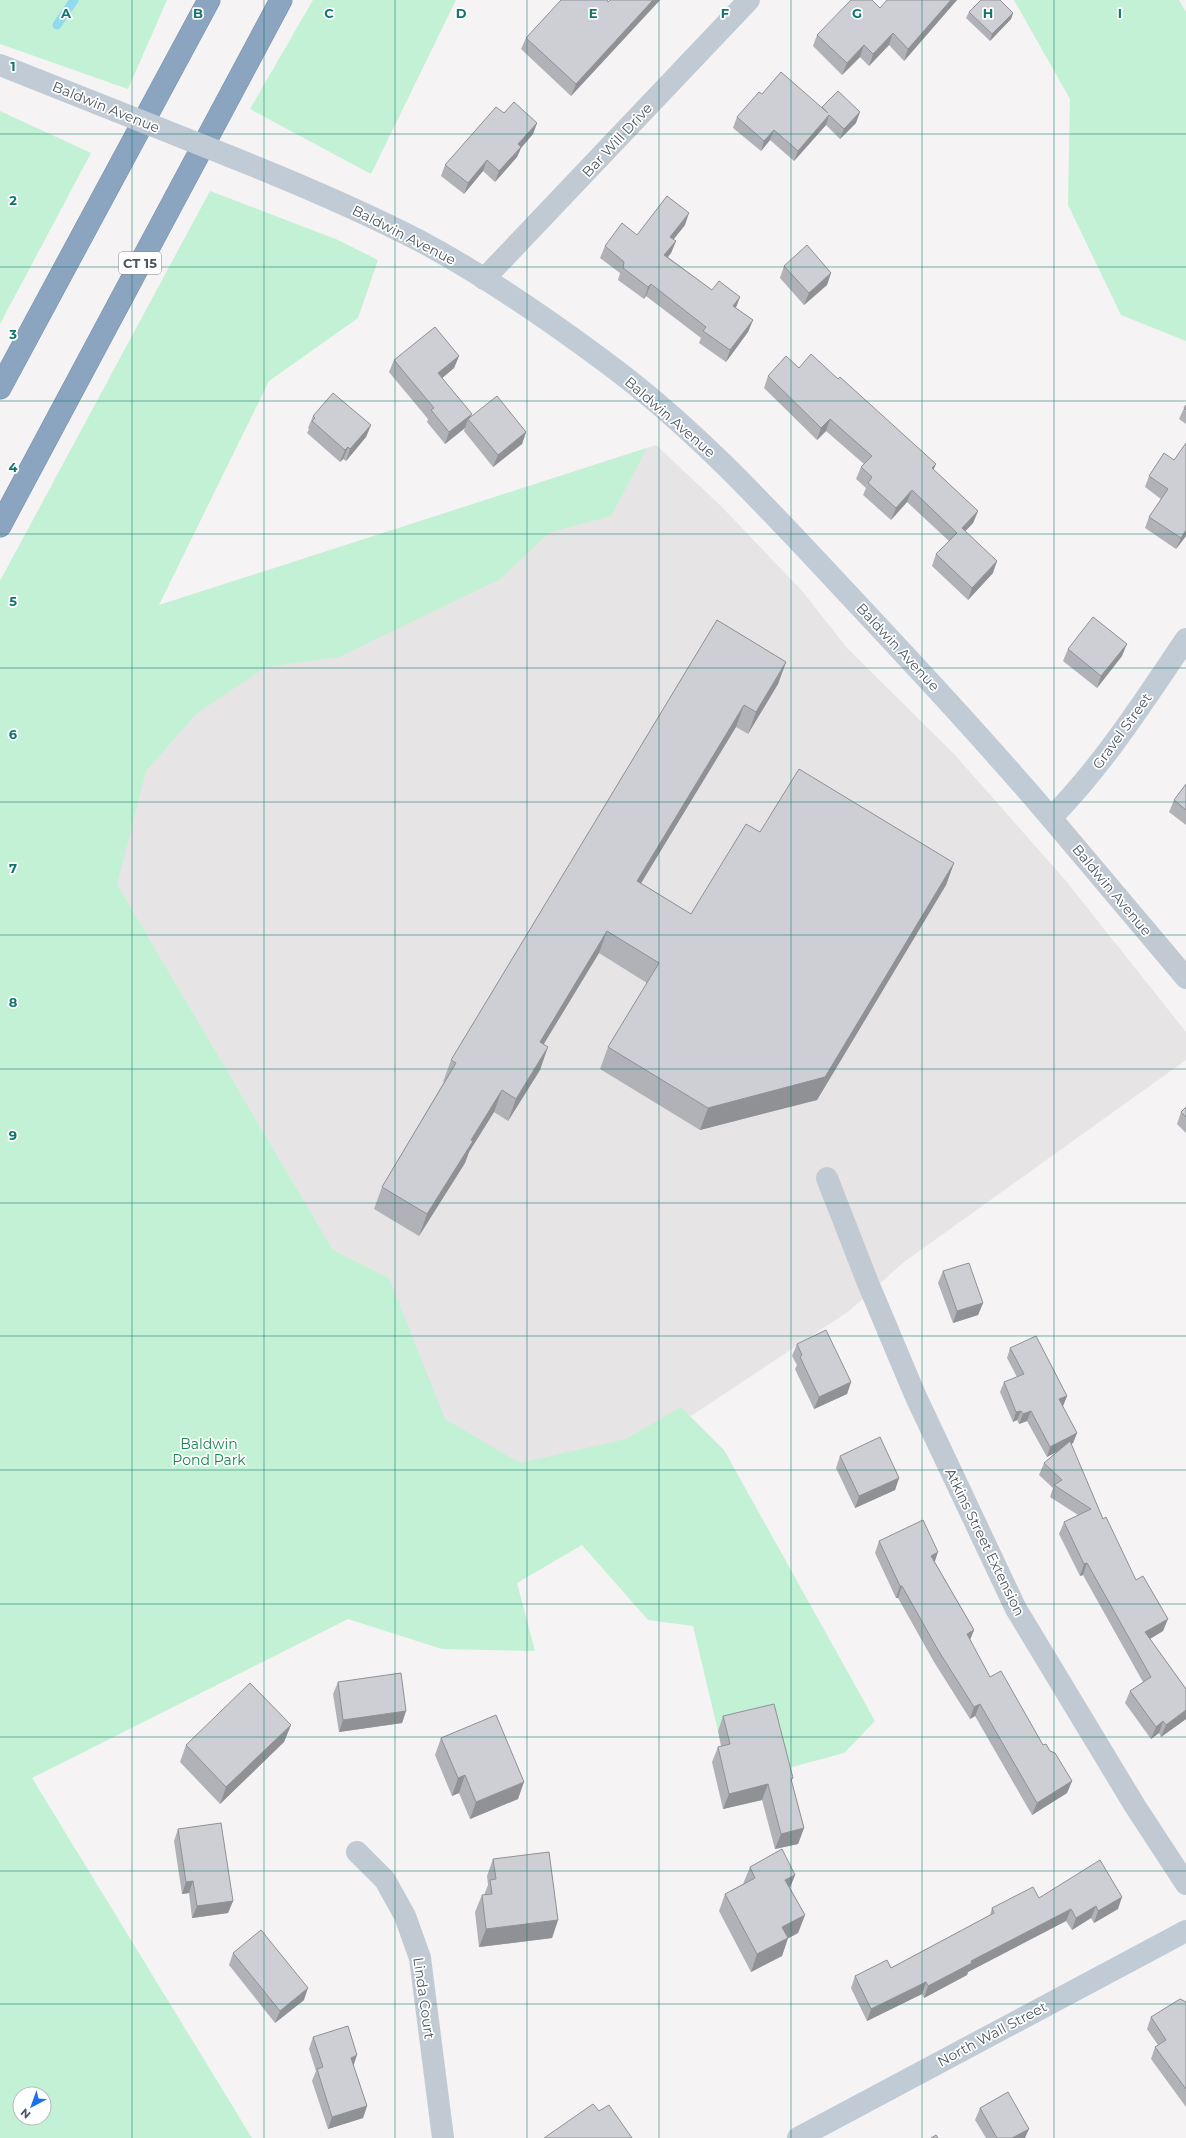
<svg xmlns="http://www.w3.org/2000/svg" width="1186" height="2138" font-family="Montserrat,sans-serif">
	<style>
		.education { fill: #e6e4e5 }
		.green { fill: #c3f1d5; fill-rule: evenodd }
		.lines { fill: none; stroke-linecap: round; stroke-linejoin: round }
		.stream { stroke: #90daee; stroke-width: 9 }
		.highway-casing { stroke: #7690ad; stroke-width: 23 }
		.street { stroke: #c1cad2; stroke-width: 22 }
		.secondary { stroke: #c1cbd6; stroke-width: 22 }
		.highway { stroke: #8ba5c1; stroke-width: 22 }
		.secondary-bridge { stroke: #c1cbd6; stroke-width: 22 }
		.wall { fill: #b0b2b7 }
		.shaded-wall { fill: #909195 }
		.building { fill: #cdcfd5; stroke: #909195 }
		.grid { fill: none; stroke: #0f766e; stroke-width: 1; stroke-opacity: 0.55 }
		.labels { text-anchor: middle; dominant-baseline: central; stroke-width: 3.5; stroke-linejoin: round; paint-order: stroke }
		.shield { fill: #fff; stroke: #808990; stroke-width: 1 }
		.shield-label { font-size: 13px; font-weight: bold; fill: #4a5661 }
		.street-label { font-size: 14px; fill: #4a5661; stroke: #fff }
		.park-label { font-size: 14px; fill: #17864f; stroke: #fff }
		.grid-label { font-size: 13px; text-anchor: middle; font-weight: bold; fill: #0f766e; stroke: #fff; stroke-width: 3.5; stroke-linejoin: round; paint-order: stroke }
	</style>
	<rect width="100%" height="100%" fill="#f5f3f3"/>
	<path class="education" d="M 656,445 L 721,506 L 803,592 L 847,648 L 955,755 L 1066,881 L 1186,1032 L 1186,1060 L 904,1262 L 849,1311 L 504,1540 L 117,884 L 158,606 Z"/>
	<path class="green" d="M 0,0 L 167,0 L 128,89 L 0,44 Z
		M 313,0 L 456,0 L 371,174 L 250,109 Z
		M 1014,0 L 1179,0 L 1186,12 L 1186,341 L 1121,315 L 1068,205 L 1070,99 Z
		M 0,111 L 91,153 L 0,324 Z
		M 210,191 L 338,240 L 378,260 L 358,318 L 269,381 L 159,605 L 647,448 L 611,516 L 550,532 L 500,579 L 339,657 L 266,667 L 197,713 L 146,771 L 117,884 L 333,1250 L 389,1278 L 445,1419 L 520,1463 L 626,1439 L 681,1407 L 724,1450 L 875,1721 L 844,1753 L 781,1770 L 769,1720 L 718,1731 L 693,1626 L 648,1620 L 582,1545 L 517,1583 L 535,1651 L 442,1649 L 348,1619 L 32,1778 L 252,2138 L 0,2138 L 0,581 ZM 20,2094 L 44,2094 L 44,2118 L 20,2118 Z"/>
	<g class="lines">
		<path class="stream" d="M 57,25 L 74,0"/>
		<defs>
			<path id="highway" d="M 0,388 L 209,0
				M 0,526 L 281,0"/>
		</defs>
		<use href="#highway" class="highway-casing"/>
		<path class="street" d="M 484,279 L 749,0
			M 1051,818 L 1186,978
			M 827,1178 L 868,1283 L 916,1397 L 1016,1609 L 1135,1806 L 1186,1884
			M 357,1852 L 385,1880 L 405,1916 L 420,1958 L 443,2138"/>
		<path class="secondary" d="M 0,65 L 116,111
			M 229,156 C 294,182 358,209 420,241 C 484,275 546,318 604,361 C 690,424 762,502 834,579 C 908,658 981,736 1051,818 C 1104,764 1144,701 1186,639
			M 798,2138 L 1186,1931"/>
		<use href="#highway" class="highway"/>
		<path class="secondary-bridge" d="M 116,111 L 229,156"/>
	</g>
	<path class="wall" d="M 610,0 L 660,0 L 571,96 L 521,49 L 526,38 L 608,2 Z
		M 957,0 L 904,61 L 889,45 L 869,66 L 860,57 L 842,75 L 813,46 L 817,35 L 880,8 Z
		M 969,12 L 1013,13 L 1011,19 L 990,41 L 966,18 Z
		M 762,94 L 822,108 L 856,123 L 840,139 L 826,125 L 794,161 L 770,140 L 761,151 L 733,128 L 737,117 Z
		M 504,113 L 537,123 L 533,134 L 521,148 L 517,157 L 495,182 L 483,171 L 464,194 L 441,176 L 445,165 Z
		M 685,225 L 673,239 L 676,241 L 671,253 L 668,257 L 712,290 L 740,297 L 736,308 L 753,320 L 748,332 L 726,362 L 699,343 L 701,338 L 646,296 L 644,299 L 618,280 L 620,273 L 600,258 L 605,246 L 637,235 Z
		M 784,266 L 831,273 L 827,285 L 804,305 L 780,278 Z
		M 459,356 L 454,368 L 442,378 L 470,417 L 526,432 L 522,444 L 493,467 L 464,431 L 465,428 L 445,444 L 427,422 L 428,419 L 389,372 L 394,360 Z
		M 799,368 L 934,470 L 978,511 L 973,523 L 965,531 L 993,573 L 968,600 L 932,566 L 936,554 L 949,541 L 907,502 L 891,520 L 863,495 L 866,488 L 856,479 L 861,467 L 864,464 L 826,431 L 817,440 L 764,388 L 768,376 Z
		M 1186,405 L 1186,424 L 1179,419 L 1184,408 Z
		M 313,416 L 371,425 L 366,437 L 346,461 L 343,459 L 340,462 L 307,433 L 309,429 L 308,428 Z
		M 1164,453 L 1186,536 L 1176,549 L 1145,528 L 1149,517 L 1161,499 L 1145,487 L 1149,476 Z
		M 717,620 L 786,662 L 778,684 L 748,734 L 736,727 L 641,883 L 691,914 L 760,832 L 954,863 L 946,885 L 817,1100 L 700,1130 L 600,1069 L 608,1047 L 647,983 L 599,953 L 543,1045 L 540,1070 L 508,1121 L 494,1112 L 469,1152 L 465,1163 L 419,1236 L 374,1209 L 382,1187 L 444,1082 L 443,1082 L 451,1060 Z
		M 1068,649 L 1122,656 L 1097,688 L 1063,661 Z
		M 1186,784 L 1186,825 L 1169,812 L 1174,800 Z
		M 1186,1107 L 1186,1133 L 1177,1124 L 1181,1112 Z
		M 943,1271 L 983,1303 L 978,1315 L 953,1323 L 938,1283 Z
		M 797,1344 L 851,1382 L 847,1394 L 814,1409 L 795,1369 L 797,1365 L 792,1356 Z
		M 1010,1348 L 1067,1396 L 1063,1406 L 1062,1406 L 1077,1433 L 1073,1443 L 1071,1444 L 1103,1519 L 1163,1631 L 1150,1639 L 1186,1689 L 1186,1719 L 1161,1737 L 1159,1733 L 1151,1739 L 1125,1703 L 1130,1691 L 1143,1682 L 1083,1575 L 1080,1576 L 1059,1534 L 1064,1522 L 1078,1515 L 1050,1497 L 1053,1488 L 1039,1475 L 1044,1463 L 1058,1451 L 1047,1457 L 1027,1421 L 1019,1424 L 1017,1420 L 1013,1422 L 1000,1392 L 1004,1382 L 1017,1377 L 1007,1358 Z
		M 840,1456 L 899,1478 L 895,1490 L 855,1508 L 836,1468 Z
		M 879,1541 L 935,1562 L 974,1630 L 970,1640 L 990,1677 L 1043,1745 L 1050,1751 L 1072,1781 L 1067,1793 L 1032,1815 L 975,1716 L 970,1719 L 934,1662 L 898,1598 L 896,1598 L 875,1553 Z
		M 338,1682 L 406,1711 L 402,1723 L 339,1732 L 333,1694 Z
		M 723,1716 L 793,1778 L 791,1781 L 804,1828 L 798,1844 L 775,1849 L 762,1800 L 723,1809 L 712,1762 L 718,1747 L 721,1746 L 718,1731 Z
		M 291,1725 L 284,1742 L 220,1804 L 180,1762 L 186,1745 Z
		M 441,1738 L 518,1799 L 470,1819 L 459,1793 L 452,1796 L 435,1755 Z
		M 178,1829 L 233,1901 L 228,1913 L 192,1918 L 189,1893 L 182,1894 L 174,1841 Z
		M 493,1859 L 558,1920 L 552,1938 L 479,1947 L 475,1912 L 482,1895 L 484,1895 L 488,1885 L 487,1876 Z
		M 750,1867 L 795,1875 L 790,1888 L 805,1915 L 798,1933 L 788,1938 L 782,1956 L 751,1972 L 719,1911 L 725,1894 L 743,1884 Z
		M 1039,1898 L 1118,1909 L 1094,1923 L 1091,1918 L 1072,1930 L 1066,1921 L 968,1972 L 967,1975 L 924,1998 L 922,1994 L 867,2021 L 851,1988 L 855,1976 L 891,1968 L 990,1915 L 992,1908 Z
		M 233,1953 L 304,2000 L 275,2023 L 229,1965 Z
		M 1186,2002 L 1186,2107 L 1151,2059 L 1155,2047 L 1158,2045 L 1147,2029 L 1151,2017 Z
		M 313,2037 L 367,2106 L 363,2118 L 328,2129 L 312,2081 L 316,2071 L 309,2049 Z
		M 980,2108 L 1025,2138 L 986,2138 L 975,2120 Z"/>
	<path class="shaded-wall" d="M 653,0 L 660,0 L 571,96 L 576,84 Z
		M 951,0 L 957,0 L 904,61 L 908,49 Z
		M 1013,13 L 1011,19 L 990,41 L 992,34 Z
		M 893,33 L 889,45 L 869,66 L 873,54 Z
		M 864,45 L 860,57 L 842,75 L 847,63 Z
		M 860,112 L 856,123 L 840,139 L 844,129 Z
		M 829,115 L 826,125 L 794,161 L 798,151 Z
		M 537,123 L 533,134 L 521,148 L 517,157 L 495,182 L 499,171 L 518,144 Z
		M 774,130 L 770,140 L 761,151 L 764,141 Z
		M 487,160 L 483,171 L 464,194 L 468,183 Z
		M 689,213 L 685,225 L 666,249 L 670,237 Z
		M 676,241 L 671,253 L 660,267 L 664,255 Z
		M 831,273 L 827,285 L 804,305 L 809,293 Z
		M 651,284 L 646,296 L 644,299 L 648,287 Z
		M 740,297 L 735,309 L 733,306 Z
		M 753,320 L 748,332 L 726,362 L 730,350 Z
		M 459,356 L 454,368 L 434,385 L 438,373 Z
		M 472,414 L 469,421 L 468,419 L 465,428 L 445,444 L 449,432 Z
		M 830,419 L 826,431 L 817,440 L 821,428 Z
		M 371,425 L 366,437 L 346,461 L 350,449 Z
		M 526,432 L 522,444 L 493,467 L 498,455 Z
		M 348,447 L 343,459 L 340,462 L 345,450 Z
		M 936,464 L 931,476 L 932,468 Z
		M 912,490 L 907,502 L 891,520 L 896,508 Z
		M 978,511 L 973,523 L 957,540 L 962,528 Z
		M 1186,530 L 1186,536 L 1176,549 L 1181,538 Z
		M 997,561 L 993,573 L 968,600 L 972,588 Z
		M 1127,644 L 1122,656 L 1097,688 L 1101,676 Z
		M 786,662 L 778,684 L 748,734 L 756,712 Z
		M 744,705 L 736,727 L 629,903 L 637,881 Z
		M 954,863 L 946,885 L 817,1100 L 700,1130 L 708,1108 Z
		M 607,931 L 599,953 L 531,1065 L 540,1042 Z
		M 548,1047 L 540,1070 L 508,1121 L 516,1099 Z
		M 502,1090 L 494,1112 L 469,1152 L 465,1163 L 419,1236 L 427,1214 L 471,1140 Z
		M 983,1303 L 978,1315 L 953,1323 L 957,1311 Z
		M 851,1382 L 847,1394 L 814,1409 L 819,1397 Z
		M 1067,1396 L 1063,1406 L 1055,1409 L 1059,1399 Z
		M 1021,1411 L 1017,1420 L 1013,1422 L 1016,1412 Z
		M 1031,1411 L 1027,1421 L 1019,1424 L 1023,1414 Z
		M 1077,1433 L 1073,1443 L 1047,1457 L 1050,1447 Z
		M 899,1478 L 895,1490 L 855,1508 L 859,1496 Z
		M 938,1552 L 934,1564 L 931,1556 Z
		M 1087,1563 L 1083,1575 L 1080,1576 L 1084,1564 Z
		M 900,1586 L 902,1586 L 898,1598 L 896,1598 Z
		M 1168,1619 L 1163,1631 L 1141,1644 L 1145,1632 Z
		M 974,1630 L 969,1642 L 967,1634 Z
		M 980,1704 L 975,1716 L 970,1719 L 974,1707 Z
		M 1186,1710 L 1186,1719 L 1161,1737 L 1166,1725 Z
		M 406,1711 L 402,1723 L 339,1732 L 343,1720 Z
		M 1163,1721 L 1159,1733 L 1151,1739 L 1156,1727 Z
		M 291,1725 L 284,1742 L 220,1804 L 226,1787 Z
		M 465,1775 L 459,1793 L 452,1796 L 458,1778 Z
		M 1072,1781 L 1067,1793 L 1032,1815 L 1037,1803 Z
		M 524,1782 L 518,1799 L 470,1819 L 476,1802 Z
		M 768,1784 L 762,1800 L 723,1809 L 729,1794 Z
		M 804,1828 L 798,1844 L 775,1849 L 781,1834 Z
		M 795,1875 L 788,1892 L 785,1880 Z
		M 193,1881 L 189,1893 L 182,1894 L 186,1882 Z
		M 1122,1897 L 1118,1909 L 1094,1923 L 1098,1911 Z
		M 233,1901 L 228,1913 L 192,1918 L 197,1906 Z
		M 1096,1906 L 1091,1918 L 1072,1930 L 1076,1918 Z
		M 1071,1909 L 1066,1921 L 968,1972 L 967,1975 L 924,1998 L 928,1986 L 971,1961 Z
		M 805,1915 L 798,1933 L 776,1945 L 782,1927 Z
		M 558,1920 L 552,1938 L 479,1947 L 486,1929 Z
		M 788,1938 L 782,1956 L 751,1972 L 757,1954 Z
		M 926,1982 L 922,1994 L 867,2021 L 871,2009 Z
		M 308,1988 L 304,2000 L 275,2023 L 280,2011 Z
		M 357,2055 L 353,2067 L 351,2058 Z
		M 367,2106 L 363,2118 L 328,2129 L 332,2117 Z
		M 1029,2129 L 1025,2138 L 1012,2138 Z"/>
	<path class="building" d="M 561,0 L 607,0 L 608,2 L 610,0 L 653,0 L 576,84 L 526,38 Z
		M 851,0 L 872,0 L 880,8 L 887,0 L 951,0 L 908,49 L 893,33 L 873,54 L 864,45 L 847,63 L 817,35 Z
		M 981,0 L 1000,0 L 1013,13 L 992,34 L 969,12 Z
		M 781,72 L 828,113 L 822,107 L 838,91 L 860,112 L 844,129 L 829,115 L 798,151 L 774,130 L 764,141 L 737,117 L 759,92 L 762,94 Z
		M 514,102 L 537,123 L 518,144 L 521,147 L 499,171 L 487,160 L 468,183 L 445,165 L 496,107 L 504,113 Z
		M 667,196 L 689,213 L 670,237 L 676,241 L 664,255 L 712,290 L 719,281 L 740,297 L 733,306 L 753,320 L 730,350 L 703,331 L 706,327 L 651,284 L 648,287 L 623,268 L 624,262 L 605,246 L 622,223 L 637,235 Z
		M 807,245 L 831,273 L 809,293 L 784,266 Z
		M 435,327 L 459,356 L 438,373 L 472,414 L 449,432 L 431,410 L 434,408 L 394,360 Z
		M 811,354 L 838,379 L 840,377 L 936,464 L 932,468 L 978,511 L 962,528 L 997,561 L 972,588 L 936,554 L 957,533 L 912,490 L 896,508 L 868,483 L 872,477 L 861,467 L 872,456 L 830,419 L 821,428 L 768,376 L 786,356 L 799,368 Z
		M 333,393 L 371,425 L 350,449 L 348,447 L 345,450 L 312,421 L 315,418 L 313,416 Z
		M 497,396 L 526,432 L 498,455 L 468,419 Z
		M 1186,405 L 1186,410 L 1184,408 Z
		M 1186,443 L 1186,530 L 1181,538 L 1149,517 L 1168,489 L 1149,476 L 1164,453 L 1174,460 Z
		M 1093,617 L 1127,644 L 1101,676 L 1068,649 Z
		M 717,620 L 786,662 L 756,712 L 744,705 L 637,881 L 691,914 L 746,824 L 760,832 L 799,769 L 954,863 L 825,1077 L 708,1108 L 608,1047 L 659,963 L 607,931 L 540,1042 L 548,1047 L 516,1099 L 502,1090 L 471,1140 L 473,1141 L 427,1214 L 382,1187 L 456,1063 L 451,1060 Z
		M 1186,784 L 1186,810 L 1174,800 Z
		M 1186,1107 L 1186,1117 L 1181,1112 Z
		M 969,1263 L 983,1303 L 957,1311 L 943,1271 Z
		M 826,1330 L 851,1382 L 819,1397 L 800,1357 L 802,1355 L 797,1344 Z
		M 1036,1336 L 1067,1396 L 1059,1399 L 1077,1433 L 1050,1447 L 1031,1411 L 1023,1414 L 1021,1411 L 1016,1412 L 1004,1382 L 1024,1374 L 1010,1348 Z
		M 880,1437 L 899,1478 L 859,1496 L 840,1456 Z
		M 1070,1441 L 1103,1519 L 1106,1517 L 1136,1580 L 1143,1576 L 1168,1619 L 1145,1632 L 1186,1689 L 1186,1710 L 1166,1725 L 1163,1721 L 1156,1727 L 1130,1691 L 1151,1677 L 1087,1563 L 1084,1564 L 1064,1522 L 1091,1509 L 1054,1485 L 1062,1480 L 1044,1463 Z
		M 923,1520 L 938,1552 L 931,1556 L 974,1630 L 967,1634 L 990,1677 L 1001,1671 L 1043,1745 L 1046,1744 L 1050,1751 L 1055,1753 L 1072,1781 L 1037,1803 L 980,1704 L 974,1707 L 938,1650 L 902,1586 L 900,1586 L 879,1541 Z
		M 401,1673 L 406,1711 L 343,1720 L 338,1682 Z
		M 250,1683 L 291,1725 L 226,1787 L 186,1745 Z
		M 774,1704 L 793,1778 L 791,1779 L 804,1828 L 781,1834 L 768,1784 L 729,1794 L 718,1747 L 730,1744 L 723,1716 Z
		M 496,1715 L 524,1782 L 476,1802 L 465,1775 L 458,1778 L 441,1738 Z
		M 221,1823 L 233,1901 L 197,1906 L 193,1881 L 186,1882 L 178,1829 Z
		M 782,1849 L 795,1875 L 785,1880 L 805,1915 L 782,1927 L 788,1938 L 757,1954 L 725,1894 L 755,1878 L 750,1867 Z
		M 549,1852 L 558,1920 L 486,1929 L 482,1895 L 492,1894 L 490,1880 L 496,1879 L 493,1859 Z
		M 1100,1860 L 1122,1897 L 1098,1911 L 1096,1906 L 1076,1918 L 1071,1909 L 971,1961 L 972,1963 L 928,1986 L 926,1982 L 871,2009 L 855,1976 L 887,1960 L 891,1968 L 994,1913 L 992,1908 L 1033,1887 L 1039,1898 Z
		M 261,1930 L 308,1988 L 280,2011 L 233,1953 Z
		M 1180,1999 L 1186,2002 L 1186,2089 L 1155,2047 L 1166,2040 L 1151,2017 Z
		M 348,2026 L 357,2055 L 351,2058 L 367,2106 L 332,2117 L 317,2069 L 323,2067 L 313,2037 Z
		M 1008,2092 L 1029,2129 L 1012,2138 L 997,2138 L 980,2108 Z
		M 593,2104 L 599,2111 L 609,2105 L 632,2138 L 544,2138 Z
		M 936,2135 L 938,2138 L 931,2138 Z"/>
	<path class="grid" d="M 132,0 L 132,2138M 264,0 L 264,2138M 395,0 L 395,2138M 527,0 L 527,2138M 659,0 L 659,2138M 791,0 L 791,2138M 922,0 L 922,2138M 1054,0 L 1054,2138M 0,134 L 1186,134M 0,267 L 1186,267M 0,401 L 1186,401M 0,534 L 1186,534M 0,668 L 1186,668M 0,802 L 1186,802M 0,935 L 1186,935M 0,1069 L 1186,1069M 0,1203 L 1186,1203M 0,1336 L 1186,1336M 0,1470 L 1186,1470M 0,1604 L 1186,1604M 0,1737 L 1186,1737M 0,1871 L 1186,1871M 0,2004 L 1186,2004"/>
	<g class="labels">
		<rect class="shield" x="119" y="252" width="42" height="22" rx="3"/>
		<g class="shield-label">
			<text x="140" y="263">CT 15</text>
		</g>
		<g class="street-label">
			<text transform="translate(106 107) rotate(22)">Baldwin Avenue</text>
			<text transform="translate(617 140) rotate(-47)">Bar Will Drive</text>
			<text transform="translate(404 235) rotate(27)">Baldwin Avenue</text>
			<text transform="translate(670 417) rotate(41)">Baldwin Avenue</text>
			<text transform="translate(898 647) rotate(47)">Baldwin Avenue</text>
			<text transform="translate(1122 731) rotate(-54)">Gravel Street</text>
			<text transform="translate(1112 890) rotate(50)">Baldwin Avenue</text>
			<text transform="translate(985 1542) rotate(64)">Atkins Street Extension</text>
			<text transform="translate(424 1998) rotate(82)">Linda Court</text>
			<text transform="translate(992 2034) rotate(-28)">North Wall Street</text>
		</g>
		<g class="park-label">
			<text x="209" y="1444">Baldwin<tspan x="209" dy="16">Pond Park</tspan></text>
		</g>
	</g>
	<g class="grid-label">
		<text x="66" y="18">A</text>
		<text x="198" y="18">B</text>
		<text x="329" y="18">C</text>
		<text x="461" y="18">D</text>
		<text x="593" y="18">E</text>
		<text x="725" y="18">F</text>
		<text x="857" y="18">G</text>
		<text x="988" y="18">H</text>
		<text x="1120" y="18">I</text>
		<text x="13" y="71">1</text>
		<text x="13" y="205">2</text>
		<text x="13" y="339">3</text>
		<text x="13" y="472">4</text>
		<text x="13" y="606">5</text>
		<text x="13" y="739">6</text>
		<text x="13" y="873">7</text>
		<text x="13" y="1007">8</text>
		<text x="13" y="1140">9</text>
	</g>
	<g transform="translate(32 2106) rotate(221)"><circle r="19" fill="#ffffff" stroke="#b7bbc0"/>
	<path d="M0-3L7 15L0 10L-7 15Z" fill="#1a73e8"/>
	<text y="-6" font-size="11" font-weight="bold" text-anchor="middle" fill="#4a5661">N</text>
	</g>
</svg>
